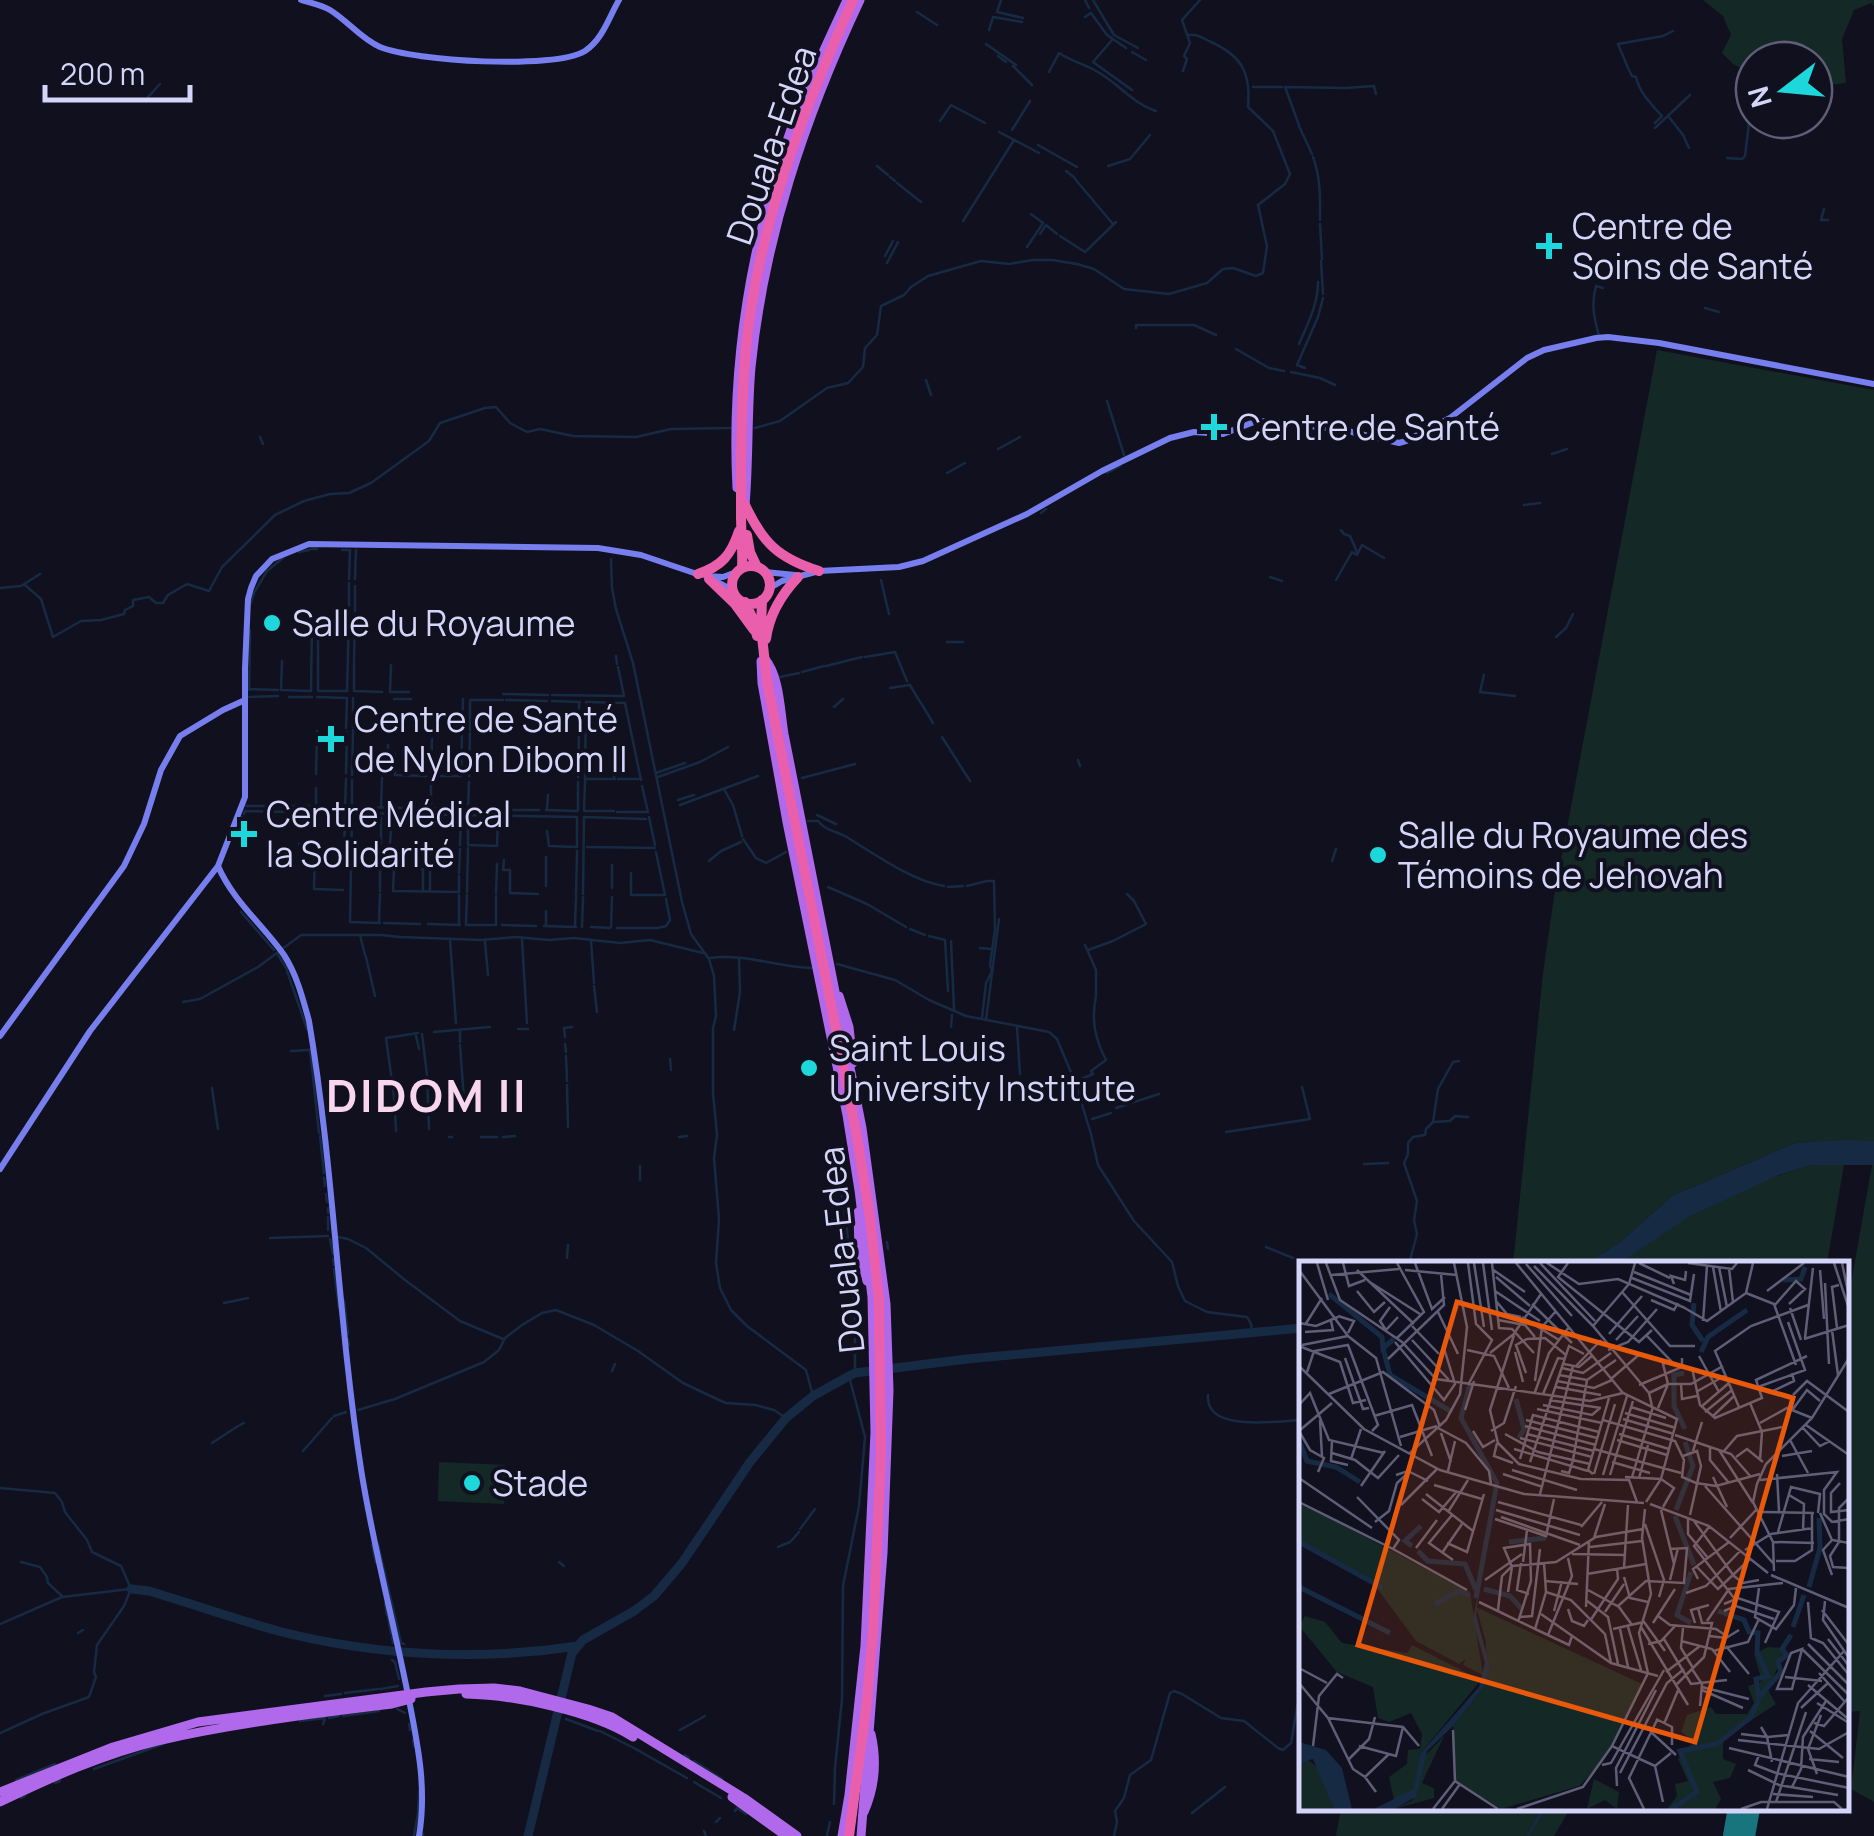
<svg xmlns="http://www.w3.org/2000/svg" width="1874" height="1836" font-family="Manrope,sans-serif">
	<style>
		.green { fill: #142826 }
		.water { fill: #162b43 }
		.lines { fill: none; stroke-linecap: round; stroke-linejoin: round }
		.stream { stroke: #162b43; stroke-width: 2.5 }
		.river { stroke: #162b43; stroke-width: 9 }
		.runway { stroke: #18747d; stroke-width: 32 }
		.secondary { stroke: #777eed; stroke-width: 6 }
		.primary { stroke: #b069eb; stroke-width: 9 }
		.highway { stroke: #e95fac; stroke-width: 10 }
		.poi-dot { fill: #1ed7db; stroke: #11101f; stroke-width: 4 }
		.labels { text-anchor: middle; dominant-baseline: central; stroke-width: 8; stroke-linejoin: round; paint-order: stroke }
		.street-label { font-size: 35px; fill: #d5d4f9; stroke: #11101f }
		.poi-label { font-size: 35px; fill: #d5d4f9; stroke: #11101f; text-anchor: start }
		.district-label { font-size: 45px; font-weight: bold; letter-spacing: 2.5px; fill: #f9d6ef; stroke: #11101f }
		.inset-river { fill: none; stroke: #162b43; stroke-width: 5 }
		.inset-road { fill: none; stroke: #5f5e76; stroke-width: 2.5 }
		.view { fill: #e8590c; fill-opacity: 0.15; stroke: #e8590c; stroke-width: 5 }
		.inset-edge { fill: none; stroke: #d5d4f9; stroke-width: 5 }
	</style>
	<rect width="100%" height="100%" fill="#11101f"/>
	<path class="green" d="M 1703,0 L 1874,0 L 1874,6 L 1871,3 L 1854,10 L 1842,39 L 1846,83 L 1818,86 L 1814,84 L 1814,60 L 1754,60 L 1754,75 L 1733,64 L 1722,53 L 1731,35 L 1723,16 Z
		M 1657,350 L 1874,390 L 1874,1141 L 1795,1143 L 1672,1196 L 1619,1243 L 1587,1263 L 1513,1264 L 1543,973 L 1554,897 Z
		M 1811,1165 L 1844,1165 L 1827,1263 L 1620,1264 C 1675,1218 1743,1185 1811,1165 Z
		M 1872,1165 L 1874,1165 L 1874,1802 L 1851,1789 L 1860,1711 L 1847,1712 L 1846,1700 L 1846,1312 Z
		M 439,1462 L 506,1465 L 504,1504 L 438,1501 Z
		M 1341,1809 L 1341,1808 L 1570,1809 L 1554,1836 L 1336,1836 Z"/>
	<path class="water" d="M 1846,1140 L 1874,1141 L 1874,1165 L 1811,1165 L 1779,1175 L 1690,1216 L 1620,1263 L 1587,1263 L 1619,1243 L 1672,1196 L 1795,1143 Z"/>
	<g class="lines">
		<path class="stream" d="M 1001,0 L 997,12 L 1023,18
			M 1085,0 L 1089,8
			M 1093,0 L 1114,35 L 1138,48
			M 917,12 L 937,25
			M 1085,17 L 1091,13 L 1107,35 L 1126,48
			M 989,30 L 993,17 L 1022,22
			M 1112,40 L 1093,62 L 1132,90
			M 986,44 L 1016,65
			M 1132,52 L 1146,60
			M 998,56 L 1006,62
			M 1013,66 L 1032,85
			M 1183,71 L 1187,59 L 1184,56 L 1190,43 L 1182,20 L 1200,0
			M 1049,72 L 1059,53 C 1071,61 1084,64 1096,71 C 1117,82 1133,104 1156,111
			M 1253,87 L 1282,87
			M 148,97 L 160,84
			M 1669,117 L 1683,135 L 1689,148
			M 940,121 L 951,105 L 985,123
			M 1655,123 L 1662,116 C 1652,105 1639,92 1636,77 L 1632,76 L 1628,68 L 1618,44 L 1663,36 L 1673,31
			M 1299,125 L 1285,87 L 1346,88 L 1374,86 L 1376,94
			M 1299,126 L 1312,154
			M 1655,128 L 1690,95
			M 1012,130 L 1030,101
			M 999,132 L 1039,153
			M 1038,145 L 1077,167
			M 1313,157 C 1321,179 1320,198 1320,220
			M 1727,158 L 1742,159 L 1745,156 L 1750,115 L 1748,105
			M 877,166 L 888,175
			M 1108,166 L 1130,159 L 1150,135
			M 1066,171 L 1075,178
			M 890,177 L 895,181
			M 1075,179 L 1113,224
			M 897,183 L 921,202
			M 1824,209 L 1821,220 L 1828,220
			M 963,221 L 1014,140
			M 1320,224 L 1322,259
			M 1040,234 L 1046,225 L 1057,234
			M 1060,236 L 1085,252 L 1116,222
			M 1027,247 L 1043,223 L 1031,214
			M 885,256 L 893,241
			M 1321,261 L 1323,294
			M 887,263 L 898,242
			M 1705,308 L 1719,312
			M 1136,328 L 1136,325 L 1194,325 L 1216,335
			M 1599,336 C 1594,318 1591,304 1596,286 L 1603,288
			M 1299,344 C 1308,323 1318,304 1318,282
			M 1236,349 L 1269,368 L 1284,371
			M 1305,368 L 1297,365 L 1318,317 L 1323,298
			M 1291,372 L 1320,378 L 1335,385
			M 926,380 L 931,395
			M 1107,401 L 1124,455
			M 755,428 L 780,421 L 827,388 L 848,383 L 863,367 L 865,348 L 877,335 L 881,306 L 904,295 L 911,287 L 928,276 L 981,261 L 1009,264 L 1033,260 L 1052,260 L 1077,264 L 1094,269 L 1124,289 L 1169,294 L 1207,283 L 1223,269 L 1233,268 L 1256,276 L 1263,273 L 1267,246 L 1258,205 L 1285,184 L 1290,174 L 1273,131 L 1248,107 C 1251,73 1242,56 1211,42 C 1202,38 1199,34 1188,35
			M 260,437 L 263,444
			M 998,449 L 1020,437
			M 1552,454 L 1567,449
			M 947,473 L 965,463
			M 1107,473 L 1120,466
			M 1524,505 L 1540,503
			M 1041,513 L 1046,509
			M 1341,530 L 1344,534 L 1350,536 L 1357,552
			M 311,549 L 317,549
			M 342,550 L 348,550
			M 299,552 L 309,550
			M 611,559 L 612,588 L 616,609 L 633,663 L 682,902 L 691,934 L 709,959 L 714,976 L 716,1016 L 713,1028 L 713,1093 L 717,1135 L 714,1158 L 719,1219 L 716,1263 L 720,1288 L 731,1310 L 747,1326 L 806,1370 L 813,1396
			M 1270,577 L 1282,581
			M 349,579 L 350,550
			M 355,579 L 356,550
			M 881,580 L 889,614
			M 1336,580 L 1352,552 L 1357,555 L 1362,545 L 1384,558
			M 25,585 L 41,599 L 53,637 L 81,621 L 101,620 L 124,614 L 125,610 L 133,606 L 133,600 L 149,597 L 156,603 L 163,603 L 168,595 L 187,584 L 209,591 L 222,567 L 275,515 L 304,501 L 330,494 L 349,493 L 371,483 L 429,441 L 440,423 L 485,408 L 496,407 L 510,423 L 527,432 L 540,429 L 573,436 L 636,437 L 671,429 L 731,428
			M 0,588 L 21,586 L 40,574
			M 255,591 L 267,571 L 283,558
			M 251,603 L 254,593
			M 355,611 L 355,586
			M 349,612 L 349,583
			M 297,619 L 312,621 L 311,691
			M 330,621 L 348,622
			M 1556,637 L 1566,628 L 1573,614
			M 947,642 L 963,642
			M 616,656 L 617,664
			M 865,657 L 895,652 L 907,681
			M 354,659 L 355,615
			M 826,666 L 862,657
			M 802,672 L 824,666
			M 1484,675 L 1480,692 L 1515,696
			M 780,677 L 799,673
			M 890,688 L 910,685 L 920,702
			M 250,689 L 278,690
			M 281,689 L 282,661
			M 249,690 L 250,631
			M 281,690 L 309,691
			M 318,691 L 318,636
			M 319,691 L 346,691
			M 347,691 L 349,616
			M 354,691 L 354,661
			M 355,691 L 382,692
			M 390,692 L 391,665
			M 391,692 L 409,692
			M 503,694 L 548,695
			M 552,695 L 624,696 L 618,667
			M 249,697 L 278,696
			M 289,697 L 312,697
			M 317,697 L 347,698
			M 394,699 L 411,699
			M 470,700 L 503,700
			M 506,700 L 547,701
			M 552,701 L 580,702
			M 921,703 L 933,723
			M 834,707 L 843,699
			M 353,727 L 353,698
			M 346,728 L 347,699
			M 462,728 L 463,699
			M 470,730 L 470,701
			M 579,732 L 579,702
			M 942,737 L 970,781
			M 388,745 L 388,753 L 395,754 L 395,775 L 426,776
			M 1078,760 L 1080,766
			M 346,773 L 347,732
			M 431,773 L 432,739
			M 656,773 L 685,763
			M 316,774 L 317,731
			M 352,775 L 353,730
			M 382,775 L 382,751
			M 431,776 L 461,776 L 462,733
			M 469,776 L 470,733
			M 578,777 L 579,734
			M 658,777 L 700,762 L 728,747
			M 614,778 L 615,750
			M 802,778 L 855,764
			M 585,779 L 586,702 L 625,703 L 641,780
			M 586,779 L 615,779
			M 618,779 L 641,779
			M 352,780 L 352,807 L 462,809
			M 642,786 L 648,812
			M 725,791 L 733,805 L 742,836
			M 678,800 L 694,795
			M 680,805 L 758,776
			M 246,806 L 310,806
			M 315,806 L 345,807 L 346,779
			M 316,806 L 316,788
			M 381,806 L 382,778
			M 431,808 L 431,781
			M 468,808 L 469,782
			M 468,809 L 498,809
			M 547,809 L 548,795
			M 584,809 L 585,781
			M 501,810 L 539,810
			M 546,810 L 577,811
			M 578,810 L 578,782
			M 584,811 L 614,811
			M 617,812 L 648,812
			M 352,813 L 350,922 L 380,923
			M 353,813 L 460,815
			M 244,814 L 245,811 L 345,813
			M 468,815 L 577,817
			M 817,815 L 836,824
			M 649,817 L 655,845
			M 808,821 L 818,821 C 825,830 835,831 845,836 C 873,853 912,881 944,886
			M 547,831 L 549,846 L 577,847
			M 234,833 L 242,817
			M 743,839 L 756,858 L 766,863 L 786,852
			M 299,844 L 315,845 L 314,889 L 343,890
			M 381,844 L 381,818
			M 390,844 L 391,829
			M 468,844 L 468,817
			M 460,845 L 461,818
			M 468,845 L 497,846 L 498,816
			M 577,846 L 577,819
			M 587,847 L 655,848
			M 387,849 L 387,869 L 394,869 L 393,891 L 459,892
			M 417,850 L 417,869 L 423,869 L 423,890
			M 656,852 L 665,895
			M 344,854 L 345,816
			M 504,860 L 503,870 L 510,870 L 510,893 L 538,894
			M 709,861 L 721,851 L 741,842
			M 1332,861 L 1336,849
			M 459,873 L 460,849
			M 631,873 L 631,895 L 665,895
			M 546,886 L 546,857
			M 967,886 L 987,881 L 994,881 L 995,929 L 990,965 L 992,971 L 986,983 L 982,1018
			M 828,887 L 867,904 L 906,927
			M 948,887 L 963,886
			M 612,888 L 612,865
			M 430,890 L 430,858
			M 380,891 L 380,853
			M 459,892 L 459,876
			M 467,892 L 468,848
			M 496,893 L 497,864
			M 583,894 L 584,817 L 646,819
			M 576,896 L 577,851
			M 241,912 L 274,950
			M 379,922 L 380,894
			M 384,923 L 420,924
			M 428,924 L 460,925
			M 459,924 L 459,895
			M 466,924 L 467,895
			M 466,925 L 496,925 L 496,896
			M 502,925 L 536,926
			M 546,925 L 546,911
			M 544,926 L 576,927
			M 575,926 L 576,898
			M 582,927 L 583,897
			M 591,927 L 610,928
			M 611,927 L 612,897
			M 617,928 L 658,928 L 666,926 L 670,920 L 666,899
			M 910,929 L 925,935
			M 360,935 L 365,955
			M 929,936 L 945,940 L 948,991
			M 450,940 L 456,1023
			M 522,940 L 527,1023
			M 591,941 L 594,983
			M 951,941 L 954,1009
			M 485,942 L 488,975
			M 1085,945 L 1096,970 L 1096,995
			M 980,948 L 991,949
			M 1088,950 L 1113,941 L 1146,924 L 1134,901 L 1127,894
			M 278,955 L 287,969
			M 366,957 L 375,996
			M 710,958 C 743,953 778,967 811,968
			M 837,964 L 895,980 L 929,1000 L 966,1016 L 1049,1032 L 1057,1039 L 1075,1082 L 1091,1134 L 1098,1165 L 1134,1221 L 1172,1262 L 1178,1286 L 1185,1301 L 1207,1312 L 1247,1317 L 1251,1324 L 1252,1333
			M 287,971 L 307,1029
			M 594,986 L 597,1012
			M 183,1002 L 200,999 L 258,967 L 301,935 L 381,935 L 400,937 L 481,940 L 516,937 L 549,940 L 574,938 L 620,943 L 650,940 L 703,953
			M 986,1020 L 999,919
			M 951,1027 L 952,1015
			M 1017,1027 L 1020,1074
			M 518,1029 L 528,1029
			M 734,1030 L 740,992 L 739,959
			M 434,1032 L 490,1027
			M 422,1034 L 427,1075 L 429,1129
			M 416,1036 L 419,1049
			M 565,1037 L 564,1028 L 572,1027
			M 460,1042 L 460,1030
			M 565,1044 L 566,1052
			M 460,1045 L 465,1114
			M 310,1049 L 319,1133
			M 291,1051 L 308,1050
			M 566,1056 L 567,1081
			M 670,1059 L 671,1070
			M 1075,1082 L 1093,1074 L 1091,1071 L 1106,1060 C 1095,1039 1091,1020 1096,996
			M 567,1085 L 568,1127
			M 212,1088 L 218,1129
			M 1116,1108 L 1159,1094
			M 1092,1119 L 1111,1113
			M 1433,1122 L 1450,1121 L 1455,1116 L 1468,1117
			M 396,1131 L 394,1096 L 386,1038 L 418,1033
			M 1226,1132 L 1310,1119 L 1302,1087
			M 320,1136 L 324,1173
			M 449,1137 L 452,1137
			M 481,1137 L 497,1137
			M 503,1137 L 515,1136
			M 679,1137 L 687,1136
			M 835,1146 L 847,1230 L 855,1309 L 855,1373
			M 1364,1164 L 1388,1163
			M 640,1166 L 640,1180
			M 324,1178 L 325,1186
			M 326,1194 L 327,1202
			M 328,1208 L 328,1213
			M 328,1217 L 328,1230
			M 338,1237 L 348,1239 L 366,1248 L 405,1280 L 460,1321 L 503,1339
			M 270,1238 L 328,1236
			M 330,1239 L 333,1254
			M 887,1242 L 888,1249
			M 1266,1247 L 1293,1258
			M 567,1258 L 568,1245
			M 333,1259 L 334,1265
			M 1409,1264 L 1417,1234 L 1414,1220 L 1417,1201 L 1404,1163 L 1408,1154 L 1408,1143 L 1413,1137 L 1425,1135 L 1426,1129 L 1433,1122 L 1438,1089 L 1453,1062 L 1459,1061
			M 334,1269 L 339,1308
			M 344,1300 L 348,1334
			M 224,1303 L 248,1298
			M 348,1339 L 349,1345
			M 612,1371 L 615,1364
			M 1208,1395 C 1205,1433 1276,1421 1302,1420
			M 358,1410 L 395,1399 L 484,1362 L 499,1350 L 505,1338 L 522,1325 L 542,1313 L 556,1310 L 594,1325 L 638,1351 L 683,1383 L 719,1400 L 726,1403 L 755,1405 L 774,1410 L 786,1418
			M 334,1416 L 346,1412
			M 240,1425 L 244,1423
			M 212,1443 L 238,1426
			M 303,1451 L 332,1418
			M 0,1488 L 55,1493 L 62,1502 L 65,1512 L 87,1540 L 92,1552 L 121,1566 L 131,1589 L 124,1606 L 97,1645 L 94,1672 L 96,1677 L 89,1697 L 42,1714 L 0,1733
			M 800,1529 L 815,1509
			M 378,1544 L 399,1634 L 401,1643 L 404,1644
			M 372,1545 L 376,1563
			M 778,1547 L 790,1542 L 799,1532
			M 21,1562 L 40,1567 L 47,1577 L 48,1583 L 62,1596
			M 559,1562 L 564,1566
			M 385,1603 L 387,1615
			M 388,1617 L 391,1634
			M 0,1624 L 62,1597 L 130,1589
			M 78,1633 L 83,1630
			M 392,1637 L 393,1643
			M 394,1650 L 395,1655
			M 392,1660 L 395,1662 L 399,1679
			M 381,1689 L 398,1686
			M 345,1693 L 379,1689
			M 325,1696 L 341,1694
			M 397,1709 L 405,1713
			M 343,1716 L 379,1711
			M 329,1718 L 339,1716
			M 566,1719 L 598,1731
			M 300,1721 L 325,1718 L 323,1724
			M 409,1724 L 410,1730
			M 680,1730 L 705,1716
			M 600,1731 L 630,1746
			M 413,1740 L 414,1746
			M 632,1747 L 687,1778
			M 685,1755 L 689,1758
			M 694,1761 L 722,1779
			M 94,1769 L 163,1744
			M 16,1780 L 55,1764
			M 694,1782 L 721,1798
			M 55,1783 L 60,1781
			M 21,1798 L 25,1796
			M 834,1804 L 835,1768 L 842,1699 L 843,1586 L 859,1506 L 865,1437 L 849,1376
			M 418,1811 L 419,1792
			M 735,1811 L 737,1808 L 746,1814
			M 1192,1813 L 1225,1787
			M 716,1822 L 720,1818
			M 704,1831 L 706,1836
			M 827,1835 L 830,1822
			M 414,1836 L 418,1813
			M 423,1836 L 423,1834
			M 1114,1836 L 1117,1822 L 1115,1811 L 1124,1798 L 1130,1775 L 1151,1760 L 1170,1693 L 1174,1691 L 1182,1694 L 1221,1718 L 1244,1721 L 1278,1748 L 1283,1750 L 1291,1743 L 1299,1697 L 1302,1694
			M 1528,1836 L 1544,1808"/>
		<path class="river" d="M 131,1589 L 149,1591 C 193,1604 237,1620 282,1632 C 378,1656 480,1661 578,1646
			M 528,1836 L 572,1653 L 583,1640 L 634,1611 L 654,1596 L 682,1563 L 750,1462 L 786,1418 L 813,1396 L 849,1376 L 855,1373 L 967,1359 L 1302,1328"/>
		<path class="runway" d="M 1739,1836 L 1744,1808"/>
		<path class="secondary" d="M 301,0 C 311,3 322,5 330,10 C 348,21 361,39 380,47 C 414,61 554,70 585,51 C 603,39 609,17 619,0
			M 765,572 L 795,575
			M 706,576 L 723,577 L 739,571
			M 716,581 L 734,591
			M 770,588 L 782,581 L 819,571 L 899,567 L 923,561 L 1027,514 L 1102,471 L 1170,438 L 1194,432 L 1223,434 L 1254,422 L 1266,421 L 1343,430 L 1399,443 L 1406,441 L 1450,418 L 1527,358 L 1544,350 L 1596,338 L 1608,337 L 1659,343 L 1874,384
			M 218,866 C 233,901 263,925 284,955 C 297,975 303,999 309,1021 C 334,1169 338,1320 361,1469 C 373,1546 394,1623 409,1700 C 418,1746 427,1789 419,1836
			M 0,1036 L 124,866 L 144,824 L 161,770 L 180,736 L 223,710 L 245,700
			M 0,1169 L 90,1031 L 218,866 L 245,797 L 245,668 L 248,599 L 251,588 L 256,576 L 272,559 L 309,544 L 598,548 L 641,555 L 700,575"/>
		<path class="primary" d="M 737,488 C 731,370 749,253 787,141 C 803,93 826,46 847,0
			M 745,505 C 749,459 747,413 751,367 C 764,238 805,117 860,0
			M 765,659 C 780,677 780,711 784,734 L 862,1128 L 886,1304 L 889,1390 L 883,1553 L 861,1836
			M 761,661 L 762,683 L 787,822 L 847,1115 L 859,1190 L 872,1297 L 875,1432 L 865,1646 L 849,1795 L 842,1836
			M 839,996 L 849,1027 L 853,1063
			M 858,1212 L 859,1251 L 867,1281
			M 466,1694 C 514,1695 592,1711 633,1737
			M 0,1792 L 113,1747 L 198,1722 L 426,1692 L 459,1689 L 494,1688 L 520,1691 L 588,1709 L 612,1717 L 744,1798 L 797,1836
			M 732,1797 L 786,1836
			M 0,1802 C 50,1778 103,1754 157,1741 C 235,1723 313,1714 392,1704 L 411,1699
			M 864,1812 C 875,1787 877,1760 871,1734"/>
		<path class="highway" d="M 745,505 C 763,543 778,558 819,571
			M 747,535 L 750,552 L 757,567
			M732 585a19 19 0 1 1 38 0a19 19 0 1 1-38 0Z
			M 742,568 C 743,551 741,533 741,515 C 741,459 741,403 746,348 C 758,226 803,111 853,0
			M 698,574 C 722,566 731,555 739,531
			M 709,579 L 735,604 L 754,630
			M 762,600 L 761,628 L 767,681 L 856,1131 L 870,1218 L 879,1301 L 881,1456 L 873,1632 L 866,1709 L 849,1836
			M 745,602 L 752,617 L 757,636
			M 766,639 C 769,615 781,595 798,577"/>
	</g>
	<g class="poi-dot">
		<path d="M1544 231h10v10h10v10h-10v10h-10v-10h-10v-10h10z"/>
		<path d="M1209 412h10v10h10v10h-10v10h-10v-10h-10v-10h10z"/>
		<circle cx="272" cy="623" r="10"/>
		<path d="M326 724h10v10h10v10h-10v10h-10v-10h-10v-10h10z"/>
		<path d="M239 819h10v10h10v10h-10v10h-10v-10h-10v-10h10z"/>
		<circle cx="1378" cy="855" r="10"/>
		<circle cx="809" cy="1068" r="10"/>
		<circle cx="472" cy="1483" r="10"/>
	</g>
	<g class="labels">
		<g class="street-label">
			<text transform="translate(771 145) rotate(-71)">Douala-Edea</text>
			<text transform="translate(841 1250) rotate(-96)">Douala-Edea</text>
		</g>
		<g class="poi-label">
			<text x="1572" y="226">Centre de<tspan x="1572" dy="40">Soins de Santé</tspan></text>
			<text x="1236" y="427">Centre de Santé</text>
			<text x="292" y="623">Salle du Royaume</text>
			<text x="354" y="719">Centre de Santé<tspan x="354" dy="40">de Nylon Dibom II</tspan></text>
			<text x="266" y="814">Centre Médical<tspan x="266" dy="40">la Solidarité</tspan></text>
			<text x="1398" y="835">Salle du Royaume des<tspan x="1398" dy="40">Témoins de Jehovah</tspan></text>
			<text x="829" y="1048">Saint Louis<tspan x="829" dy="40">University Institute</tspan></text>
			<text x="492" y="1483">Stade</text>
		</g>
		<g class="district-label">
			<text x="427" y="1095">DIDOM II</text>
		</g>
	</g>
	<g transform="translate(1299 1261)">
		<rect width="550" height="550" fill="#11101f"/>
		<path d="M 0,241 L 171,331 L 184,414 L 164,404 L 167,398 L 160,403 L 117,380 L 77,326 L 0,282 ZM 177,346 L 343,423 L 304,501 L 280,525 L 202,548 L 157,520 L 154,465 L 185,426 L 187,381 ZM 6,355 L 26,361 L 43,382 L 108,392 L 113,384 L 182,419 L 121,493 L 116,528 L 104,539 L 95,539 L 90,516 L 108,503 L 109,489 L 121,488 L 123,473 L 112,452 L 90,461 L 79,457 L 74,426 L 38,411 L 0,365 ZM 469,386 L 487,387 L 469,429 L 477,443 L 424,478 L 424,498 L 437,503 L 431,517 L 414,521 L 422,538 L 416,548 L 368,548 L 378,535 L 376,523 L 389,520 L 379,498 L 395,480 L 382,471 L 388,454 L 412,446 L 417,453 L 448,453 L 455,442 L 449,425 L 463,420 L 455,393 ZM 145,475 L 123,522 L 135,527 L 135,537 L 95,548 L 114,539 L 123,498 ZM 7,497 L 19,507 L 35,548 L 0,548 L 0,502 ZM 295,518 L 320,531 L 318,548 L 306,539 L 288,548 Z" fill="#142826"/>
		<path d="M 180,327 L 177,354 L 191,406 L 185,426 L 154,465 L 128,490 L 117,536 L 95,548 L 75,548 L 115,528 L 121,493 L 180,426 L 186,402 L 174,359 ZM 0,481 L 27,489 L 43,507 L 53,548 L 35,548 L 14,498 L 0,502 Z" fill="#162b43"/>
		<path class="inset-river" d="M 484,19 L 502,18 L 506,6M 30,33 L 83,76 L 84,87 L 95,78M 395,42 L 393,64 L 404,80M 84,87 L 91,114 L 153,151M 402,91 L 409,76 L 448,49M 385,112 L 375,114 L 375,145 L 386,168M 171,123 L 162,157 L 198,222 L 177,337M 217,138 L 225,168 L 220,177M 0,180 L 8,200 L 37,206 L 61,221M 377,249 L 394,205 L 386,181M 376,255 L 395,304M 0,281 L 84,327M 210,281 L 247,277M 113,285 L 106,280 L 122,265M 119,290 L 129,300 L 166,303 L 177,329M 0,326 L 91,372M 510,326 L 521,287 L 520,257M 185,328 L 211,335 L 223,348M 136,343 L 160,330 L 171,335M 419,350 L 445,359 L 450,371 L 459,372 L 458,391 L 469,415 L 457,418 L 460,438M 392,362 L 378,354 L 392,311M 494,366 L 505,334M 461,435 L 482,411 L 479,401 L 488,394 L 483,388 L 492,374M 372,548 L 398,531 L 381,490 L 418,483 L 451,457 L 460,438"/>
		<path class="inset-road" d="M 18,2 L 29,39M 27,2 L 41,39 L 103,81 L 137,118 L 291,140 L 324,132M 44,2 L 50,25 L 66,19M 116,2 L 133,48 L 146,36M 175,2 L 185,66M 184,2 L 193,69M 193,2 L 200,67M 217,2 L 324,132 L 378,158 L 362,218 L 347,241M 241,2 L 296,60M 248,2 L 280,23 L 319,18 L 386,47M 269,2 L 259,16 L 340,81 L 353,69M 336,2 L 330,23 L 294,65 L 350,132 L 353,145M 340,2 L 371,17M 389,2 L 433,8 L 438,2M 535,2 L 550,48M 543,2 L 550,35M 227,3 L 273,55M 235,5 L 294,65M 414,6 L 422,51M 420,6 L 428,46M 430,7 L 434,41M 193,8 L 226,31M 0,9 L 49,75 L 77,97 L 102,185M 58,9 L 115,63M 106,9 L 158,14M 521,9 L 525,58M 335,11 L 392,34M 32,14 L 100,8M 197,16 L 231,45M 333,17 L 391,40 L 395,13M 69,20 L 121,53M 526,22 L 530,103M 375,23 L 372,15 L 386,19 L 387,10M 58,30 L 75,51 L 86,41M 196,30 L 241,60M 468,30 L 505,2M 323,31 L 371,85 L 396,85M 447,32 L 475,43 L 497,104M 352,39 L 375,49 L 379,42M 197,40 L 208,53 L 222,56M 233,43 L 273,82M 475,45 L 497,20 L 506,28 L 490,43M 91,46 L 81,60 L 87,69 L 99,56M 384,46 L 408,60 L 447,32 L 454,2M 491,47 L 502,79M 139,51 L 159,93M 39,55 L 55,60 L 49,72M 223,56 L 260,79M 199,59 L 226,64 L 236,76M 404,60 L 408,5M 0,62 L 17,65 L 39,56M 6,64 L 23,37M 113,65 L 140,93M 199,67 L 213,68 L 235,92M 538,67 L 533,26 L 540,24M 533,69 L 539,114M 6,71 L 34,69 L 32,60M 216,71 L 242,33M 310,73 L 343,35M 215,74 L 191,149 L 199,182 L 220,203 L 282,218 L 330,219 L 338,241M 348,75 L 372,100 L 364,103 L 369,123 L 350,132M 98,77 L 125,51 L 98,2M 506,77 L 514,7M 505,78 L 550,64M 113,79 L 150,119M 317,79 L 339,55M 96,81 L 145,139 L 156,123 L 144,84M 3,84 L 49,75M 0,85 L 41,101 L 54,142 L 67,139M 168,89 L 195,95 L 210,127M 309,89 L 329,81 L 358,48M 216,91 L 224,121M 191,92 L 216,72M 400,95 L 420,131M 46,97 L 64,148 L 70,147M 89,98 L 145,44 L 142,13M 265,103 L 280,106 L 294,94M 0,105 L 65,168 L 141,209 L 225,233 L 345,242M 276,106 L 302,79M 263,107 L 284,112 L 312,92M 393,107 L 401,144 L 416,157 L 463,137 L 457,119 L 508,95M 8,111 L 15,90 L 49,84 L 79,164 L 73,170M 227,112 L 217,84 L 228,78 L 246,77 L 267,94M 260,114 L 288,119 L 317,99M 313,117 L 342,92M 236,120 L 243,66 L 257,50M 258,120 L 295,127 L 313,119M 382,123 L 383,138 L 398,135M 169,124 L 193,79 L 177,63 L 169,2M 340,124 L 383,106 L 383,97M 257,126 L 302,134M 459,126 L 506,109 L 489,61M 236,131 L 250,92 L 270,66M 397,131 L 427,114M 470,132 L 495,120 L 493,112M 30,133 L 84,111 L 135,149 L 141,166M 244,133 L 259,97 L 266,98M 494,134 L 508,120 L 550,151M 250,139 L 302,147M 451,142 L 463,171 L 461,199M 0,144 L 11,132 L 30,179 L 85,192M 244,144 L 293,154 L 301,147M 332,146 L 367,157M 402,146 L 430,122M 440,146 L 416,90 L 452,65 L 509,44M 359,147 L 369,123 L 392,123 L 424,105M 238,148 L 303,162M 494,148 L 508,129 L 521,140M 166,149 L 175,120M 406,151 L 433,129M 326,152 L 377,167M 75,155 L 113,144 L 133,195M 413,156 L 435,135M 324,158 L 375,173M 21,159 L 23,196M 227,159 L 298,177M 304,159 L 376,180 L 385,199 L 383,216 L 397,222 L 417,225 L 461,213M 461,162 L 488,147 L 513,157M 507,164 L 550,194M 226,165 L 297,184M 139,167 L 167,182 L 190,210 L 192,223M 504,167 L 521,185 L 531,180M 0,170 L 11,189 L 25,197 L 19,211M 0,170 L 33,142M 174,170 L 184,186 L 196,179M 192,170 L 205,162 L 217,125M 142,172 L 152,201M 206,173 L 239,191 L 291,203M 228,173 L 295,190M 320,173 L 370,188M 376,174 L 432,193 L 452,216M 101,176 L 138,165M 221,177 L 293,196M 318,179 L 368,194M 491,179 L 509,212M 33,180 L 32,200 L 49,204M 198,182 L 195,195 L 214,202M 411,186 L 411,199 L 430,222M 215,188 L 289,210M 295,188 L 382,212M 420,189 L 454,242M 394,190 L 403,161M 425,190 L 438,175 L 483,166M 33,192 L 56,199 L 79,217 L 100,194M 111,192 L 147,159 L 161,133 L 168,66 L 155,2M 384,195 L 398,190 L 402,205 L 391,254M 483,195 L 513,190M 437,196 L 448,188 L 464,201M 52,198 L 62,168M 221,198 L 234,154 L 300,171M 231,201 L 270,85 L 285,93M 313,201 L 351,212M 213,209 L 278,229M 149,210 L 156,180M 262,210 L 270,212 L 274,199 L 288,119M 204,213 L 244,226M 294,213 L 289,209 L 310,137M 295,213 L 316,143M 478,213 L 480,250M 97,214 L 109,210 L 129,220M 304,214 L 328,135M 311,214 L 334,140M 326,216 L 362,218 L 375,227 L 364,246M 333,216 L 354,146M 414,216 L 428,246M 0,217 L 73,267M 340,217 L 349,184M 461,219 L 538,211 L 525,229 L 525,253 L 533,261 L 550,258M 541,222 L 532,232 L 532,251 L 550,249M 135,224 L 183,238M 62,225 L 86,190M 406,225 L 474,302M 127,233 L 174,270M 241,233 L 274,105M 490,234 L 505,243 L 504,269M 550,237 L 540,247 L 540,281 L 531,295 L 534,306 L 550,307M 123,238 L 140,251 L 158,230M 0,241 L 94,288 L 100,279 L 58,236M 199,241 L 282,264M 351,243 L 410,265 L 469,312M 102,244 L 138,208M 197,249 L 281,274M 362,249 L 375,303M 149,251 L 169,219M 462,251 L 515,252M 521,252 L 533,279 L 550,282M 153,254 L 130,282 L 154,299M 202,256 L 281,284M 196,258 L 247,275 L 255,238M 389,258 L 389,273 L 409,297M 395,260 L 435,315 L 444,322 L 460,319M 76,261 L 90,250 L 98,222 L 110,211M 346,263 L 365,319 L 360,336M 282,266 L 303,241M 410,266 L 395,285 L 435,337M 479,271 L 492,226 L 521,233 L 519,252M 295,277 L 306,243M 431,277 L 457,249M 474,281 L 515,282M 148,282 L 168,291 L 185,233M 291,286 L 343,280M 117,287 L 138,259M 94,288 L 168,329M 446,289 L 472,273 L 514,267M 143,292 L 163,263M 273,293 L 326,294M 477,300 L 496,300 L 513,289 L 513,253M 224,301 L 228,269M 222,302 L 218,329 L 230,333M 397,305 L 419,328 L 452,297M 325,307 L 329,244M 475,310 L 474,281 L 454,241 L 458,223 L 467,203 L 513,157 L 550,97M 288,313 L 347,303M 472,314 L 550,347M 533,314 L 524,289 L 533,279M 325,316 L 331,337 L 349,341M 399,318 L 394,308 L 430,281M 186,319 L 223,293M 371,319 L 379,287M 246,320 L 279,323M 460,327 L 456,356 L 477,368 L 495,344 L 497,327M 289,329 L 320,346 L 333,364M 209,331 L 213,306 L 205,287 L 231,283 L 232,320 L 219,361M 247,331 L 272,339 L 306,373 L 312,402M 387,332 L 407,325 L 442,289M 287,339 L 309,356 L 319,403M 526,340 L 524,359 L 550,397M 180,341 L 236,368 L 247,331 L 245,302M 509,341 L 512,378M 425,343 L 439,337 L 480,351 L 466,382M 319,345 L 347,320 L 385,322 L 388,287 L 371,288M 287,346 L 290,280M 269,348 L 273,360 L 285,365 L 289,359M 199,349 L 203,315 L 213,305 L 257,301 L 297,276 L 344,268M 523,349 L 550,384M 255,350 L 263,320M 425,350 L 437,345 L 475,358M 306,351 L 325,323M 242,353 L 312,402 L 359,415M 359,355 L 371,364 L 417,368 L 429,376M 221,356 L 233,355 L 241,288M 291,360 L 319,318 L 318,307M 408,360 L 430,328 L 484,322M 354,362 L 376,328M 396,362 L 392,349 L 410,344M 329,366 L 342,409M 342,366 L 389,444M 384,367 L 382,387 L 394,407M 236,368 L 270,384 L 273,375M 314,368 L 345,361 L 366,390M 321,368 L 329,406M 249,374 L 273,315 L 269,297M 410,375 L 427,377 L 440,369M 512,377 L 524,382 L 550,414M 365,378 L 392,423 L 428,419M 529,378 L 550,405M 382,380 L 413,388 L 431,411M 349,383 L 362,380 L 376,365M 509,383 L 550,424M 427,385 L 450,413M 503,388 L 493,428 L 478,428 L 492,392 ZM 503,388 L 550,434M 414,390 L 449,381 L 460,358M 0,407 L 28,422M 393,408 L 403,423 L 401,445M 367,411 L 401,385M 520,412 L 546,441M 486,416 L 523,420M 0,422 L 29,457 L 54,508 L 66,516M 378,423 L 405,396 L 413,362 L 403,362 L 399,347M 509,424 L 548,457M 403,426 L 450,438M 403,429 L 444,447M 518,442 L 550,462M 502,447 L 529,422M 29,457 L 104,466 L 120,485M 357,458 L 373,466 L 373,484M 515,462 L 525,465 L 550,436M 365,463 L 380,427M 154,469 L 156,520 L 199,548M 511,470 L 544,497M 353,472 L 377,494M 442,473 L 468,476 L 462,466M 439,479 L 520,488 L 550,471M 14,485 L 20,435 L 38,413 L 44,417M 60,485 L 97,495 L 104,466M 313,485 L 349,412 L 340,372 L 352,333 L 343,277 L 346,248M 430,487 L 550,516M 460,494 L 456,504 L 477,512 L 550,527M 50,498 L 70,478 L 76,456M 510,498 L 540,501M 473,501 L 468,476 L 490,474M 303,504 L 312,502 L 365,409M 449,509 L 480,524 L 539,534M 321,512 L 368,422 L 385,408M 518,513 L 509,488 L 522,454M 318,525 L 317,507 L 357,429M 493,526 L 502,508 L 504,476 L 527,440M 77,531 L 66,516 L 90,493M 474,533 L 514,536M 364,541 L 356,505 L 372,492M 477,541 L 507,451M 134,548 L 156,520M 143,548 L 161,523M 218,548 L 284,526 L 313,485 L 356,505M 345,548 L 330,517 L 358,459M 442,548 L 462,541 L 535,541 L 543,548M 468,548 L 499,442 L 545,390"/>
		<path class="view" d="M 158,41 L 494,137 L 396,481 L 59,384 Z"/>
		<rect width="550" height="550" class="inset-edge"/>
	</g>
	<g transform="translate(1784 90) rotate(254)"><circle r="48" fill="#11101f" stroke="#5f5e76" stroke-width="2.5"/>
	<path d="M0-8L18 38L0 25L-18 38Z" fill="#1ed7db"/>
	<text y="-15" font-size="28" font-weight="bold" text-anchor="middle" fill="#d5d4f9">N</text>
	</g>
	<path d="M45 85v15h145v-15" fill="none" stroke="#d5d4f9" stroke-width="5"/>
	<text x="60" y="85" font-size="30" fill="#d5d4f9" stroke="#11101f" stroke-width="8" paint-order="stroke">200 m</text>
</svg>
